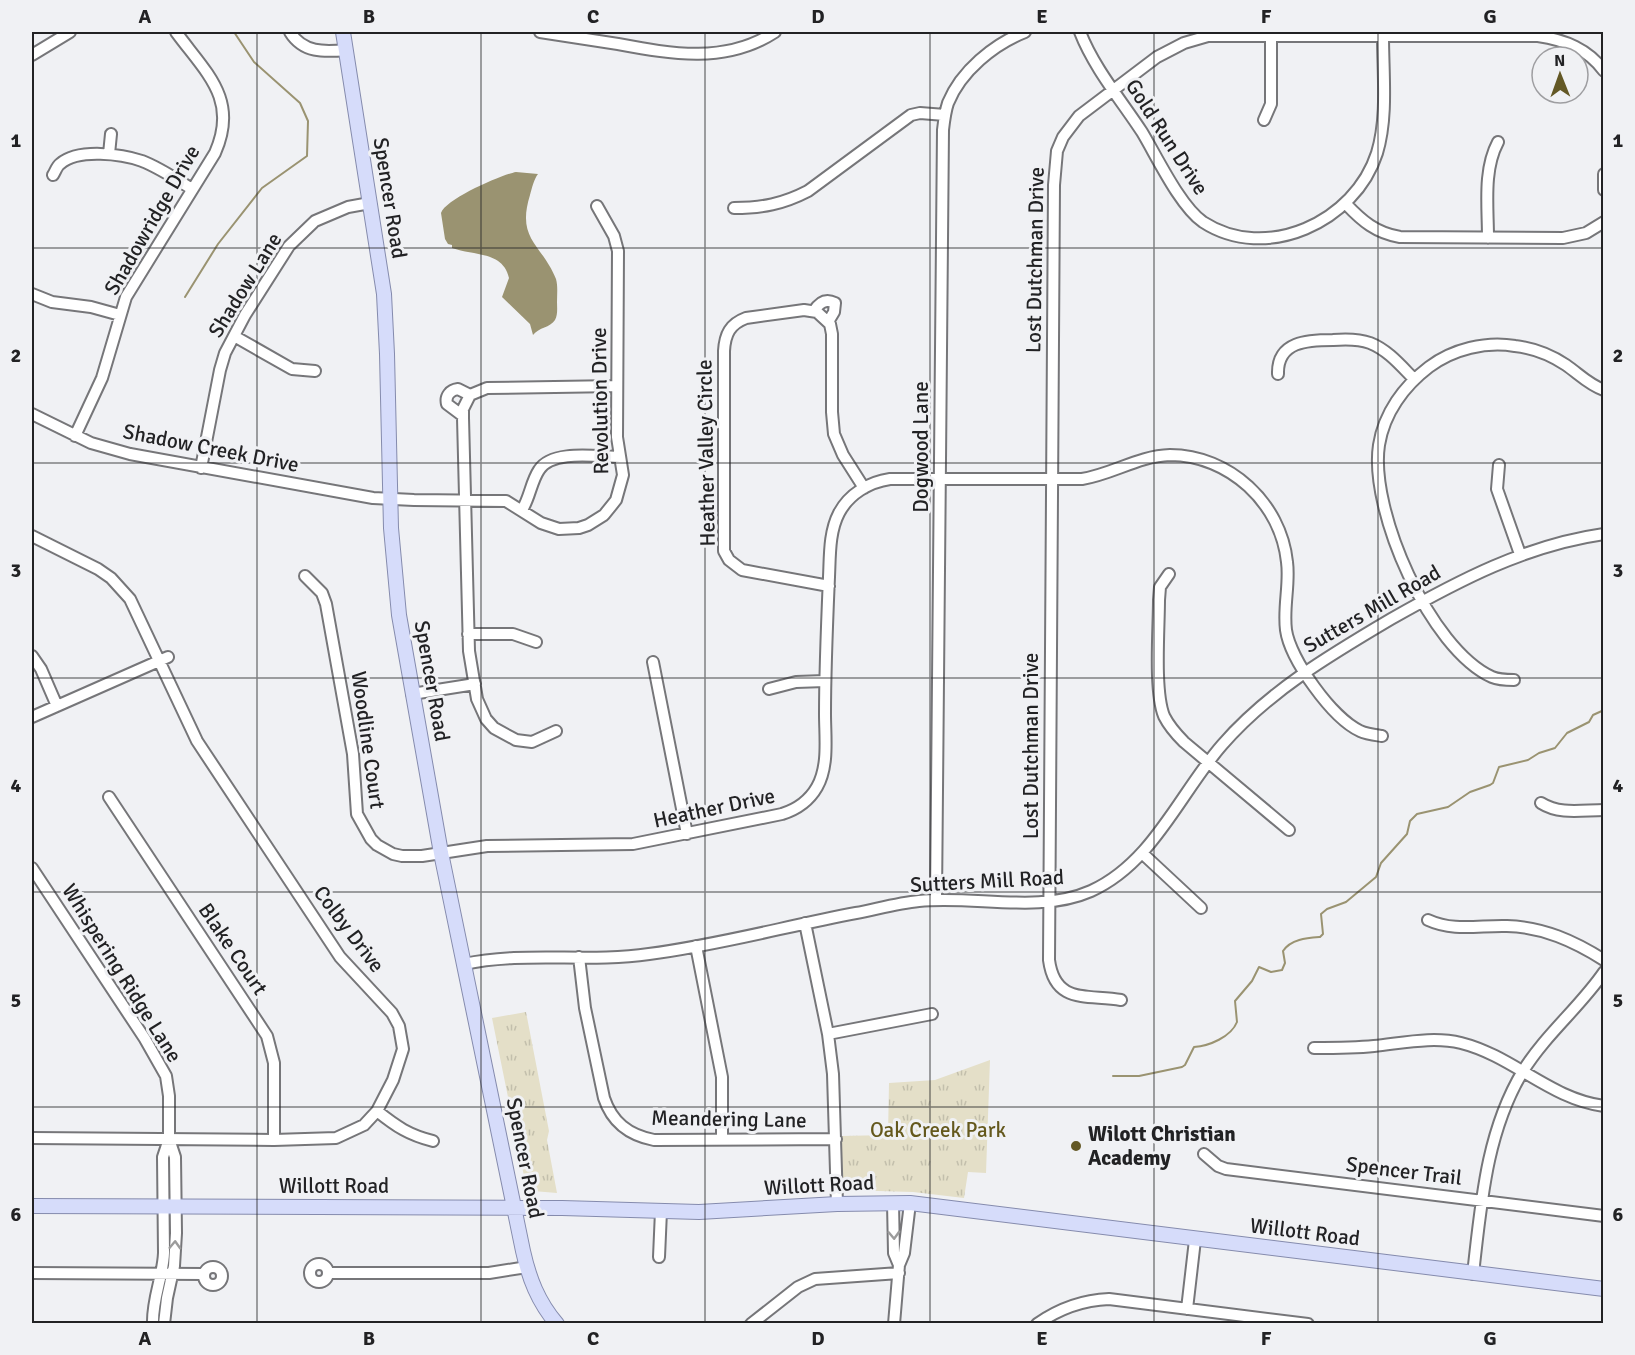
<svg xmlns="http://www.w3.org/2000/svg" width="1635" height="1355" font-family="Signika,sans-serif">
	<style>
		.park { fill: url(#park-tufts) }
		.water { fill: #9a9371 }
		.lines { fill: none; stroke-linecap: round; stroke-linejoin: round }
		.stream { stroke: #9a9371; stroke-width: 2 }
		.minor-casing { stroke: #767679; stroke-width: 14 }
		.major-casing { stroke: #858bad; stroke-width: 16 }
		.minor { stroke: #fff; stroke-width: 10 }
		.major { stroke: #d6dcfa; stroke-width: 14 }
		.oneway { stroke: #9c9c9c }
		.grid { fill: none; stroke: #222224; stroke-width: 1.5; stroke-opacity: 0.55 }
		.poi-dot { fill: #635825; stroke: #f0f1f4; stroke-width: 2 }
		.labels { text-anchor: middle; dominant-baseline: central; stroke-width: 6; stroke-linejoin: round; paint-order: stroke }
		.street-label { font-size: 21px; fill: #222224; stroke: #f0f1f4 }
		.park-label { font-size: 21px; fill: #64581d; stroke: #f0f1f4 }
		.poi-label { font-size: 21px; font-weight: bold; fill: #222224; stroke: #f0f1f4; text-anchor: start }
		.neatline { fill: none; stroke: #222224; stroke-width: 2 }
		.grid-label { font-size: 20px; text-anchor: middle; font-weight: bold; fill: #222224 }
	</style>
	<defs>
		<pattern id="park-tufts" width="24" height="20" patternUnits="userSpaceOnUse" patternTransform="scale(1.5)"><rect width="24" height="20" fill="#e4dfc8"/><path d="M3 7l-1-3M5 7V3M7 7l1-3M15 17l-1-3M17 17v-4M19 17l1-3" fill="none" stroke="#c3bfac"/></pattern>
	</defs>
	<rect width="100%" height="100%" fill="#f0f1f4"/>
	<path class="park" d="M 526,1012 L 549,1131 L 547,1140 L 557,1193 L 533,1191 L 525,1181 L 492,1018 Z
		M 990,1060 L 986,1173 L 968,1172 L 964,1198 L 913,1192 L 843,1190 L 841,1182 L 841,1136 L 888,1135 L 889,1083 L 935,1080 Z"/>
	<path class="water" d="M 516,172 L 538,174 C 534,179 532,188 530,195 C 516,240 542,244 556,279 C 558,286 557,294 557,302 C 557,307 558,315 555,320 C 550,328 539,327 533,335 L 530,324 L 502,297 L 509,278 C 503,251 474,256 452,248 L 452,245 L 448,244 L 445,239 L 441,213 C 446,199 501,175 516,172 Z"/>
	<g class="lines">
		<path class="stream" d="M 185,297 L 218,244 L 262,188 L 307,156 L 308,121 L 300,103 L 254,62 L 234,32
			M 1113,1076 L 1139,1076 L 1182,1067 L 1185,1065 L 1194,1047 C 1209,1046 1231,1037 1237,1022 L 1235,1001 L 1252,981 L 1259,967 L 1271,972 L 1282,970 L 1285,963 L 1283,951 C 1291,939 1307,938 1320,937 L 1323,934 L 1321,914 L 1327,909 L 1346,902 L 1376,877 L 1381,863 L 1407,834 L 1410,821 L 1417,814 L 1448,807 L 1470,792 L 1490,785 L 1493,783 L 1499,767 L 1528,760 L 1539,753 L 1555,748 L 1567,733 L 1589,722 L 1593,715 L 1604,710"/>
		<defs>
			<path id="minor" d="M 290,32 C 303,53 324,52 346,50
				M 540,32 C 566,36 592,40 618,44 C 672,54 726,64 775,32
				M 1080,32 C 1094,68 1121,100 1142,132 C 1157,157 1180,206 1203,222 C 1266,263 1355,222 1377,153 C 1388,117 1383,74 1383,36
				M 32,55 L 70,32
				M 1264,120 L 1271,104 L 1271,35
				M 109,154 L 111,134
				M 1604,174 L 1604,190
				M 53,175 C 55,172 57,166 60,164 C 78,148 122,154 142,161 C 160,168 176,179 192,189
				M 1346,204 C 1362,221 1376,233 1400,237 L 1563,238 L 1586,233 L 1604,222
				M 734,208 C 762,208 783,204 808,191 L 911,115 L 920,113 L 945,115
				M 1488,238 C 1488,206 1483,170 1498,142
				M 32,294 L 52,302 L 91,307 L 120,315
				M 814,311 C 819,303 825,298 835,303 L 834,312 L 828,322
				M 234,336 L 292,369 L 315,371
				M 1278,374 C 1277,341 1308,340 1333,340 C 1345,339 1359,339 1370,343 C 1388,350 1401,366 1414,379
				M 32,414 L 91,443 L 130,454 L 373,498 L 414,500 L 506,501 L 541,523 L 559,529 L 579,528 L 588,525 L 604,515 L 616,500 L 623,475 L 617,437 L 618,251 L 614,236 L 597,206
				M 463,416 L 447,404 C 445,396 450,390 458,389 L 470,395
				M 75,436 L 102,378 L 126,297 L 215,153 C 239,99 206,73 176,32
				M 1499,465 L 1497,489 L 1520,554
				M 201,468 L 220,370 L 225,353 L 245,315 L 289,246 L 315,221 L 348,207 L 370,203
				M 522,510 C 530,497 531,482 539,470 C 552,449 598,457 620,457
				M 32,536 L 98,569 L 111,578 L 130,599 L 197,741 L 340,957 L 392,1013 L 399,1026 L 403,1049 L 393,1080 L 377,1111 L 364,1125 L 336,1138 L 274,1140 L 32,1138
				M 1169,574 L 1160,587 L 1159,600 C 1159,629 1154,691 1164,716 C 1169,726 1176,734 1184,742 L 1289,830
				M 305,576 L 322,593 L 326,604 L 353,754 L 357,814 L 371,839 L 377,845 L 393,854 L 402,856 L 422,856 L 487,846 L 633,844 L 782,814 C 798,809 809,801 817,787 C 829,766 825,737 825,714 C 825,668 827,623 829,577 C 830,556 829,532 839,513 C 849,494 869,482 890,479 L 1082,479 C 1113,474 1138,456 1170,455 C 1229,455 1281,503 1287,562 C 1290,584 1283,607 1286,630 C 1290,659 1332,718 1360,731 C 1366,734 1375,735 1382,736
				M 829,586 L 742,570 L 729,560 L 724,551 L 724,351 C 725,334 730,324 746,318 L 804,310 L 817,312 L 830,324 L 832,334 L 832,412 L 834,434 L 843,455 L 864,488
				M 468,634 L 513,634 L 536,642
				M 32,656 L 41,669 L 57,706
				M 653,662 L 687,834
				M 1514,680 C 1506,680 1499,680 1492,677 C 1430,649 1369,510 1379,445 C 1384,413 1404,386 1429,367 C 1453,349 1486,341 1515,346 C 1533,348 1551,355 1566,365 C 1579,374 1589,385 1604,390
				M 769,689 L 796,682 L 825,681
				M 412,694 L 475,684
				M 32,717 L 168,657
				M 556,731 L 532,742 L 516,740 L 494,728 L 486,719 L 477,699 L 469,651 L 463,418 L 463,409 L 470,395 L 487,388 L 617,386
				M 109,797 L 267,1036 L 274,1063 L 274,1140
				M 1541,803 C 1560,815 1582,810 1604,810
				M 1142,853 L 1201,908
				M 32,868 L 145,1039 L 166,1076 L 169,1096 L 169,1139 L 163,1157 L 164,1253 C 163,1277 152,1299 153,1324
				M 936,900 L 943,130 C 944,121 945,112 948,103 C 961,71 994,44 1025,32
				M 1428,920 C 1454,932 1480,925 1507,926 C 1543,927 1574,941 1604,960
				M 805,923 L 828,1034 L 833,1074 L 837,1204
				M 696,946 L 722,1077 L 722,1139
				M 579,957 L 585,1008 L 604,1098 C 612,1122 628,1135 654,1140 L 836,1139
				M 464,964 C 525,951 587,963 649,954 C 719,945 787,926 856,913 C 877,909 898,903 919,901 C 974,895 1039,914 1091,891 C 1153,863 1180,793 1222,745 C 1269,691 1330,655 1391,619 C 1458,581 1526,545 1604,534
				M 1121,1000 C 1088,994 1055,1005 1049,960 L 1054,185 L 1057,151 L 1063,137 L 1079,116 L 1157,57 L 1184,43 L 1208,36 L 1538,36 C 1565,40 1588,49 1604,71
				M 828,1034 L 932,1014
				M 1314,1048 C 1334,1048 1354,1048 1374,1046 C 1403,1043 1433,1036 1461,1043 C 1513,1056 1550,1099 1604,1106
				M 377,1111 C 397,1127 409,1135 433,1141
				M 1204,1154 L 1218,1166 L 1226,1169 L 1604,1216
				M 893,1203 L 894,1253 L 899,1265
				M 659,1257 L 661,1211
				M310 1273a9 9 0 1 1 18 0a9 9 0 1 1-18 0Z
				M204 1276a9 9 0 1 1 18 0a9 9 0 1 1-18 0Z
				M 32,1273 L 204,1274
				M 329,1273 L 489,1273 L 527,1267
				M 1473,1274 C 1481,1205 1486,1132 1523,1071 C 1546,1034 1580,1007 1604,972
				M 1187,1309 L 1195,1240
				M 164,1324 L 167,1298 L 174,1266 L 176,1233 L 175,1157 L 169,1139
				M 751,1324 L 798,1287 L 815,1279 L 899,1273
				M 894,1324 L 899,1265 L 904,1253 L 910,1203
				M 1037,1324 C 1060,1308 1082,1300 1109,1299 L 1308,1324"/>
			<path id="major" d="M 343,32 L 384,294 L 387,354 L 391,528 L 399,615 L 441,853 L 523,1251 C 529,1278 538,1302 557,1324
				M 32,1206 L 562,1208 L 699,1212 L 837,1204 L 910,1203 L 1604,1289"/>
		</defs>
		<use href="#minor" class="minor-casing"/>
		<use href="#major" class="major-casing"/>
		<use href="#minor" class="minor"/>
		<use href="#major" class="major"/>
	</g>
	<defs><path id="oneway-chevron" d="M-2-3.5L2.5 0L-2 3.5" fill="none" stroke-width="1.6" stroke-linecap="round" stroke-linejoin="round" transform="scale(1.5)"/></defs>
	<g class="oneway">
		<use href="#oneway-chevron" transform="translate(894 1235) rotate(88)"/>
		<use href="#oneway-chevron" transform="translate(175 1245) rotate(-88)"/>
	</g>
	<path class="grid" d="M 257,32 L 257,1324M 481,32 L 481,1324M 705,32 L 705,1324M 930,32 L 930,1324M 1154,32 L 1154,1324M 1378,32 L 1378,1324M 32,248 L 1604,248M 32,463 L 1604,463M 32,678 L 1604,678M 32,892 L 1604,892M 32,1107 L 1604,1107"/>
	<circle class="poi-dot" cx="1076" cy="1146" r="6"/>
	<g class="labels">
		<g class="street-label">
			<text transform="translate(1167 137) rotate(57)">Gold Run Drive</text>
			<text transform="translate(390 198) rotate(81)">Spencer Road</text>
			<text transform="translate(152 220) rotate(-60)">Shadowridge Drive</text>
			<text transform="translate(1035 260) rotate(-89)">Lost Dutchman Drive</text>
			<text transform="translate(245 285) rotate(-58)">Shadow Lane</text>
			<text transform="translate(600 401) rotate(-91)">Revolution Drive</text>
			<text transform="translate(921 447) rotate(-90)">Dogwood Lane</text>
			<text transform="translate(211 448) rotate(11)">Shadow Creek Drive</text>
			<text transform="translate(706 453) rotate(-91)">Heather Valley Circle</text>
			<text transform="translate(1372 609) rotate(-30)">Sutters Mill Road</text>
			<text transform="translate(432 681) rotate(80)">Spencer Road</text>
			<text transform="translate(368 740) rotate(82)">Woodline Court</text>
			<text transform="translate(1031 746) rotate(-90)">Lost Dutchman Drive</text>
			<text transform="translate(714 808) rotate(-12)">Heather Drive</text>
			<text transform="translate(987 881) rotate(-3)">Sutters Mill Road</text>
			<text transform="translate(349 929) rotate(53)">Colby Drive</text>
			<text transform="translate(233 949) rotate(56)">Blake Court</text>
			<text transform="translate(122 973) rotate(58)">Whispering Ridge Lane</text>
			<text transform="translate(729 1119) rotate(1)">Meandering Lane</text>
			<text transform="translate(525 1158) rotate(79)">Spencer Road</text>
			<text transform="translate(1404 1171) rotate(7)">Spencer Trail</text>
			<text transform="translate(819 1185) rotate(-3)">Willott Road</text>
			<text x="334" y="1186">Willott Road</text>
			<text transform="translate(1305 1232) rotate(7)">Willott Road</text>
		</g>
		<g class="park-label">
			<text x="938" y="1130">Oak Creek Park</text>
		</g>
		<g class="poi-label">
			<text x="1088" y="1134">Wilott Christian<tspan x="1088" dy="24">Academy</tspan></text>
		</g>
	</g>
	<rect width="1635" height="1355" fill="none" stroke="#f0f1f4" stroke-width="66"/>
	<g transform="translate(1560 75) rotate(359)"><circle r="28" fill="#f0f1f4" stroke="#9e9ea1" stroke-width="1.5"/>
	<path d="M0-4.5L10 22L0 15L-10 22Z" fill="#635825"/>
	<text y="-9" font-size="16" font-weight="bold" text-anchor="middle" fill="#222224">N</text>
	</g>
	<rect x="33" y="33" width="1569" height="1289" class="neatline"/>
	<g class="grid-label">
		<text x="145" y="23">A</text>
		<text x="369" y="23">B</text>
		<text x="593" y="23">C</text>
		<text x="818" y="23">D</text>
		<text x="1042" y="23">E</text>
		<text x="1266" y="23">F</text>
		<text x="1490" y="23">G</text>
		<text x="16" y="147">1</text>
		<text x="1618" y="147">1</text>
		<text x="16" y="362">2</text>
		<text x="1618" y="362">2</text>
		<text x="16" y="577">3</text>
		<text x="1618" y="577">3</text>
		<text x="16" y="792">4</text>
		<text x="1618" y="792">4</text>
		<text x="16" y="1007">5</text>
		<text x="1618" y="1007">5</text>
		<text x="16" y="1221">6</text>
		<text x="1618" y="1221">6</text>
		<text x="145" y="1345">A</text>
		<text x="369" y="1345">B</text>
		<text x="593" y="1345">C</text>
		<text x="818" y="1345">D</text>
		<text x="1042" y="1345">E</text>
		<text x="1266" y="1345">F</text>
		<text x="1490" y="1345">G</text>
	</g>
</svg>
